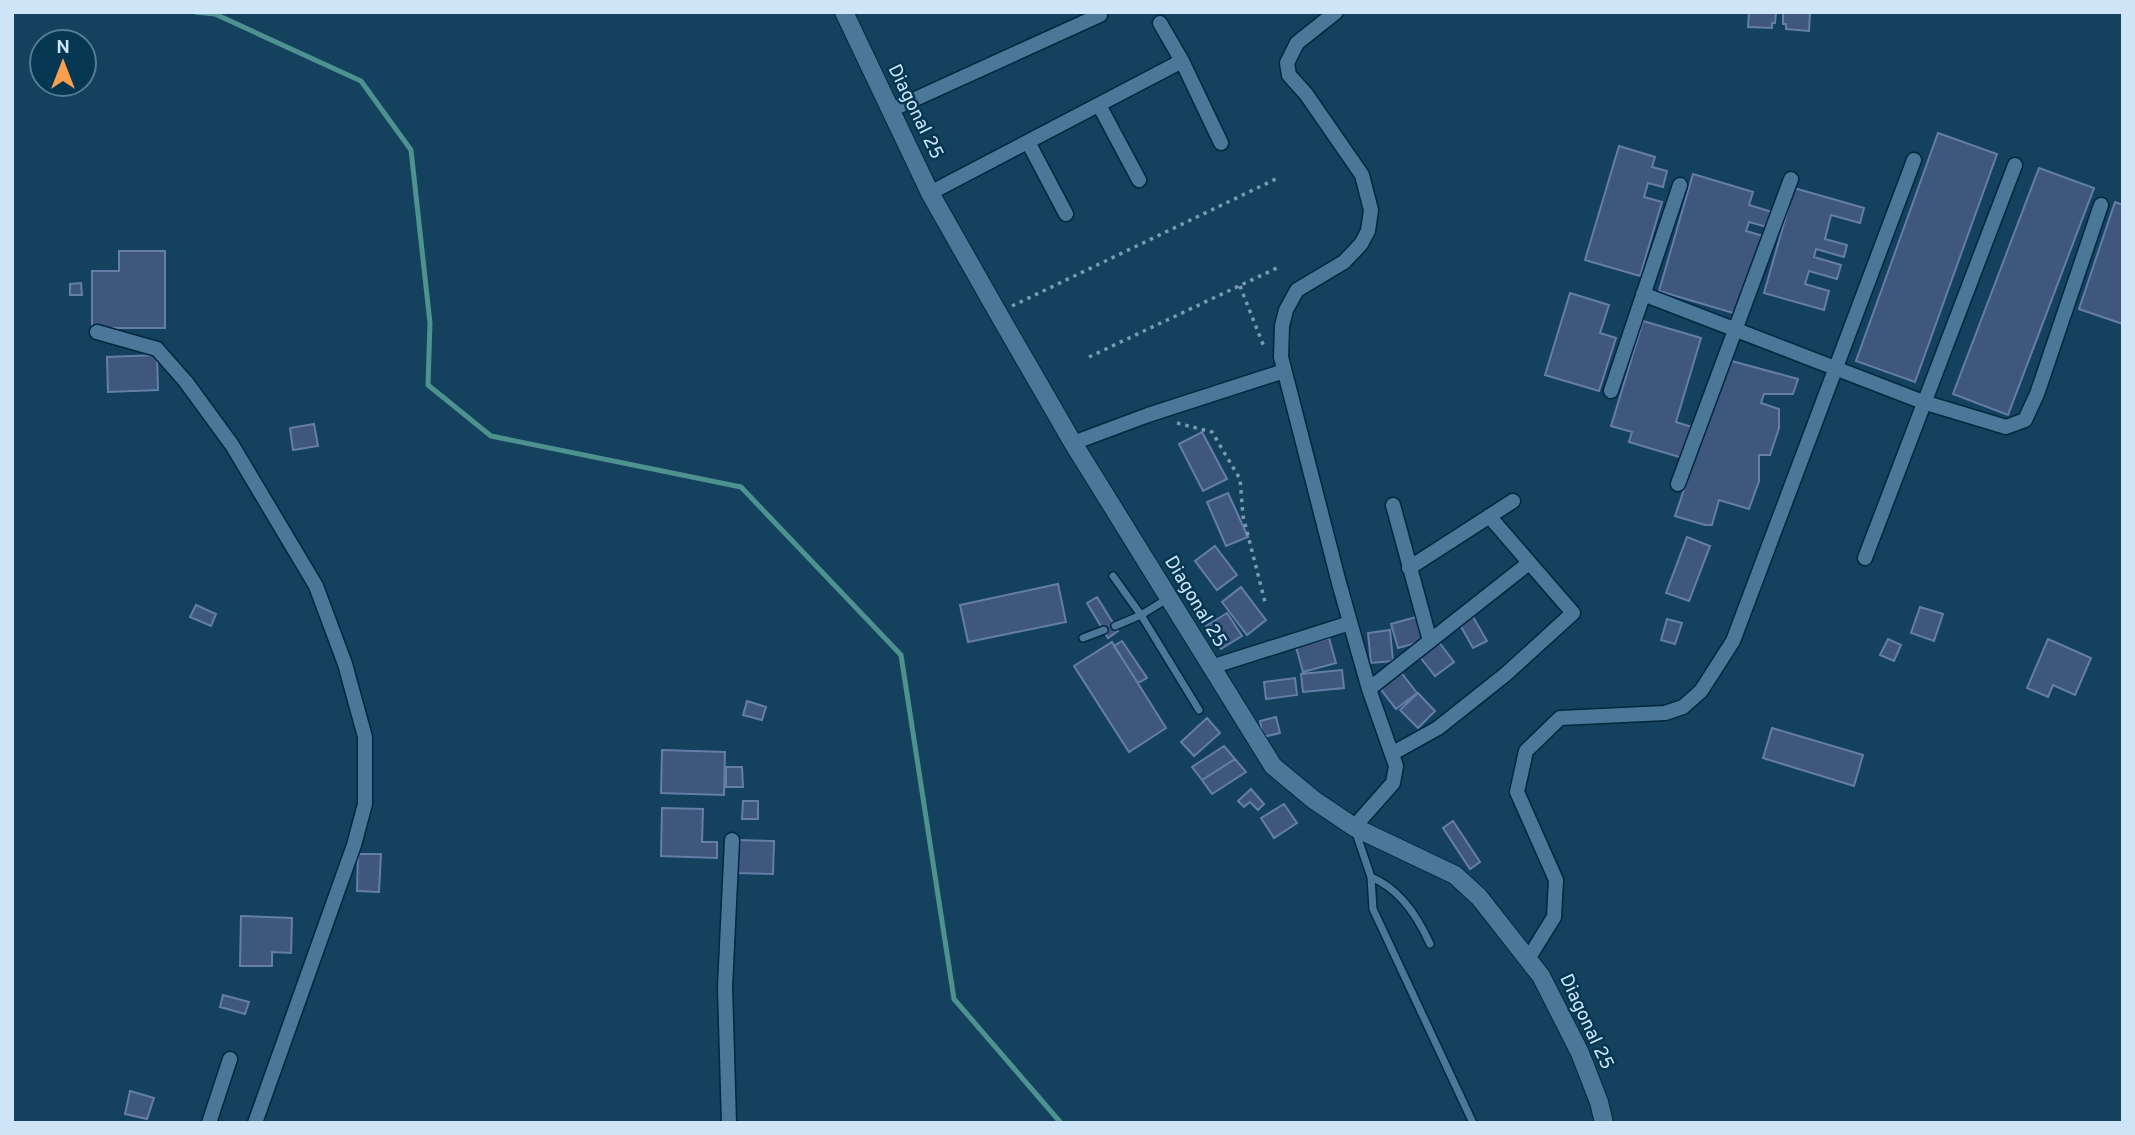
<svg xmlns="http://www.w3.org/2000/svg" width="2135" height="1135" font-family="Overpass,sans-serif">
	<style>
		.lines { fill: none; stroke-linecap: round; stroke-linejoin: round }
		.stream { stroke: #4d928e; stroke-width: 5 }
		.building { fill: #3f567d; stroke: #657ea7; stroke-width: 2 }
		.lane-casing { stroke: #03273c; stroke-width: 10 }
		.street-casing { stroke: #03273c; stroke-width: 17 }
		.secondary-casing { stroke: #03273c; stroke-width: 20 }
		.path { stroke: #799ab1; stroke-width: 3.5; stroke-dasharray: 3.5 5; stroke-linecap: butt }
		.lane { stroke: #4b7898; stroke-width: 7 }
		.street { stroke: #4b7898; stroke-width: 14 }
		.secondary { stroke: #4b7898; stroke-width: 18 }
		.labels { text-anchor: middle; dominant-baseline: central; stroke-width: 5; stroke-linejoin: round; paint-order: stroke }
		.street-label { font-size: 19px; fill: #cee5f7; stroke: #053652 }
	</style>
	<rect width="100%" height="100%" fill="#13415e"/>
	<g class="lines">
		<path class="stream" d="M 195,12 L 215,14 L 361,81 L 411,150 L 430,323 L 428,385 L 491,436 L 741,487 L 901,655 L 954,999 L 1061,1123"/>
	</g>
	<path class="building" d="M 1776,12 L 1775,23 L 1772,23 L 1772,28 L 1748,27 L 1749,12 Z
		M 1810,12 L 1809,31 L 1786,29 L 1786,24 L 1783,24 L 1783,13 Z
		M 1938,133 L 1997,154 L 1915,382 L 1856,361 Z
		M 1619,146 L 1655,157 L 1652,167 L 1667,171 L 1663,187 L 1648,183 L 1644,197 L 1662,202 L 1640,276 L 1585,260 Z
		M 2039,168 L 2094,188 L 2008,415 L 1953,394 Z
		M 1693,174 L 1753,192 L 1749,205 L 1772,212 L 1767,227 L 1749,222 L 1746,231 L 1763,236 L 1740,315 L 1659,291 Z
		M 1794,188 L 1864,208 L 1860,223 L 1831,215 L 1825,239 L 1847,245 L 1844,257 L 1816,249 L 1814,257 L 1841,265 L 1837,279 L 1809,271 L 1805,284 L 1829,291 L 1824,310 L 1764,293 Z
		M 2115,202 L 2123,205 L 2123,324 L 2079,309 Z
		M 119,251 L 165,251 L 165,328 L 92,328 L 92,271 L 119,271 Z
		M 81,283 L 82,295 L 70,295 L 70,284 Z
		M 1570,293 L 1609,305 L 1600,333 L 1616,338 L 1599,391 L 1545,375 Z
		M 1643,321 L 1701,338 L 1676,422 L 1695,428 L 1686,459 L 1629,442 L 1632,432 L 1611,426 Z
		M 157,355 L 158,390 L 108,392 L 107,357 Z
		M 1728,360 L 1798,379 L 1793,394 L 1764,394 L 1761,403 L 1779,409 L 1779,428 L 1770,455 L 1759,455 L 1759,481 L 1749,509 L 1719,500 L 1712,525 L 1705,525 L 1675,516 Z
		M 314,424 L 318,446 L 293,450 L 290,428 Z
		M 1202,432 L 1227,479 L 1203,491 L 1179,444 Z
		M 1228,493 L 1248,537 L 1226,546 L 1207,502 Z
		M 1687,537 L 1710,546 L 1689,601 L 1666,593 Z
		M 1215,546 L 1237,575 L 1217,590 L 1195,561 Z
		M 1058,584 L 1066,622 L 968,642 L 960,605 Z
		M 1241,587 L 1266,620 L 1247,635 L 1222,602 Z
		M 1097,597 L 1118,631 L 1108,638 L 1087,603 Z
		M 196,605 L 216,614 L 211,626 L 190,617 Z
		M 1920,607 L 1943,614 L 1934,641 L 1911,633 Z
		M 1227,613 L 1242,636 L 1221,649 L 1206,626 Z
		M 1472,615 L 1487,641 L 1473,648 L 1459,623 Z
		M 1416,617 L 1423,641 L 1398,648 L 1391,624 Z
		M 1667,619 L 1682,623 L 1675,644 L 1661,640 Z
		M 1390,630 L 1393,661 L 1371,663 L 1368,633 Z
		M 1329,638 L 1336,663 L 1303,672 L 1296,647 Z
		M 1888,639 L 1901,645 L 1894,661 L 1880,655 Z
		M 2048,639 L 2091,658 L 2075,695 L 2053,685 L 2048,697 L 2027,688 Z
		M 1122,641 L 1147,678 L 1138,683 L 1114,646 Z
		M 1112,642 L 1166,728 L 1129,752 L 1074,666 Z
		M 1439,642 L 1454,662 L 1435,676 L 1420,657 Z
		M 1342,670 L 1344,688 L 1303,692 L 1301,674 Z
		M 1400,671 L 1417,693 L 1396,709 L 1379,687 Z
		M 1295,678 L 1297,695 L 1266,699 L 1264,682 Z
		M 1418,693 L 1435,711 L 1418,728 L 1400,710 Z
		M 747,701 L 766,707 L 762,720 L 743,715 Z
		M 1276,717 L 1280,733 L 1263,737 L 1260,721 Z
		M 1207,718 L 1220,733 L 1194,756 L 1181,742 Z
		M 1772,728 L 1863,755 L 1854,786 L 1763,758 Z
		M 1224,746 L 1235,759 L 1202,780 L 1192,767 Z
		M 662,750 L 725,752 L 724,795 L 661,793 Z
		M 1235,759 L 1246,772 L 1212,794 L 1202,780 Z
		M 726,767 L 742,767 L 743,787 L 726,787 Z
		M 1251,789 L 1264,804 L 1258,810 L 1250,802 L 1244,807 L 1238,801 Z
		M 743,801 L 758,801 L 758,819 L 742,819 Z
		M 1284,804 L 1297,823 L 1274,838 L 1261,818 Z
		M 662,808 L 703,809 L 702,842 L 717,842 L 717,858 L 661,856 Z
		M 1453,821 L 1480,862 L 1470,869 L 1443,828 Z
		M 738,840 L 774,841 L 773,874 L 737,873 Z
		M 358,854 L 381,854 L 379,892 L 357,891 Z
		M 241,916 L 292,918 L 291,953 L 272,952 L 272,966 L 240,966 Z
		M 223,995 L 249,1002 L 245,1014 L 220,1007 Z
		M 130,1091 L 154,1098 L 147,1119 L 125,1114 Z"/>
	<g class="lines">
		<defs>
			<path id="lane" d="M 1113,576 L 1141,615 L 1167,599
				M 1115,626 L 1141,615 L 1199,710
				M 1083,638 L 1104,630
				M 1355,830 L 1371,877 L 1373,909 L 1473,1123
				M 1371,877 C 1400,889 1418,917 1430,944"/>
			<path id="street" d="M 1336,12 L 1297,43 L 1287,63 L 1289,75 L 1306,94 L 1362,175 L 1371,210 L 1368,231 L 1361,244 L 1344,262 L 1297,290 L 1286,310 L 1282,326 L 1281,357 L 1339,583 L 1369,689 L 1396,766 L 1393,783 L 1354,827
				M 1160,23 L 1182,61
				M 1099,105 L 1139,180
				M 891,110 L 1100,15
				M 1028,142 L 1066,214
				M 930,193 L 1182,61 L 1221,143
				M 1643,294 L 1923,402 L 2006,427 L 2025,420 L 2037,394 L 2101,205
				M 97,332 L 157,349 L 186,382 L 232,445 L 316,586 L 345,664 L 365,737 L 365,804 L 354,845 L 255,1123
				M 1611,391 L 1680,185
				M 1073,443 L 1148,415 L 1284,371
				M 1678,484 L 1791,179
				M 1393,505 L 1430,641
				M 1865,558 L 2015,165
				M 1409,568 L 1513,501
				M 1211,667 L 1350,623
				M 1369,689 L 1529,563
				M 1393,753 L 1438,728 L 1506,674 L 1573,613 L 1489,516
				M 1528,959 L 1554,917 L 1556,880 L 1517,792 L 1526,751 L 1560,718 L 1665,713 L 1683,707 L 1701,691 L 1733,641 L 1914,160
				M 209,1123 L 230,1059
				M 729,1123 L 725,987 L 732,840"/>
			<path id="secondary" d="M 844,12 L 930,193 L 998,313 L 1073,443 L 1273,766 L 1314,800 L 1354,827 L 1455,875 L 1479,897 L 1541,976 L 1580,1053 L 1599,1102 L 1604,1123"/>
		</defs>
		<use href="#lane" class="lane-casing"/>
		<use href="#street" class="street-casing"/>
		<use href="#secondary" class="secondary-casing"/>
		<path class="path" d="M 1240,286 L 1264,347
			M 1012,306 L 1280,177
			M 1089,357 L 1279,267
			M 1177,423 L 1212,432 L 1240,479 L 1243,516 L 1265,602"/>
		<use href="#lane" class="lane"/>
		<use href="#street" class="street"/>
		<use href="#secondary" class="secondary"/>
	</g>
	<g class="labels">
		<g class="street-label">
			<text transform="translate(915 112) rotate(64)">Diagonal 25</text>
			<text transform="translate(1195 602) rotate(59)">Diagonal 25</text>
			<text transform="translate(1586 1022) rotate(65)">Diagonal 25</text>
		</g>
	</g>
	<rect width="2135" height="1135" fill="none" stroke="#cee5f7" stroke-width="28"/>
	<g transform="translate(63 63)"><circle r="33" fill="#053652" stroke="#557c94" stroke-width="2"/>
	<path d="M0-5L12 26L0 18L-12 26Z" fill="#f99f4d"/>
	<text y="-10" font-size="19" font-weight="bold" text-anchor="middle" fill="#cee5f7">N</text>
	</g>
</svg>
